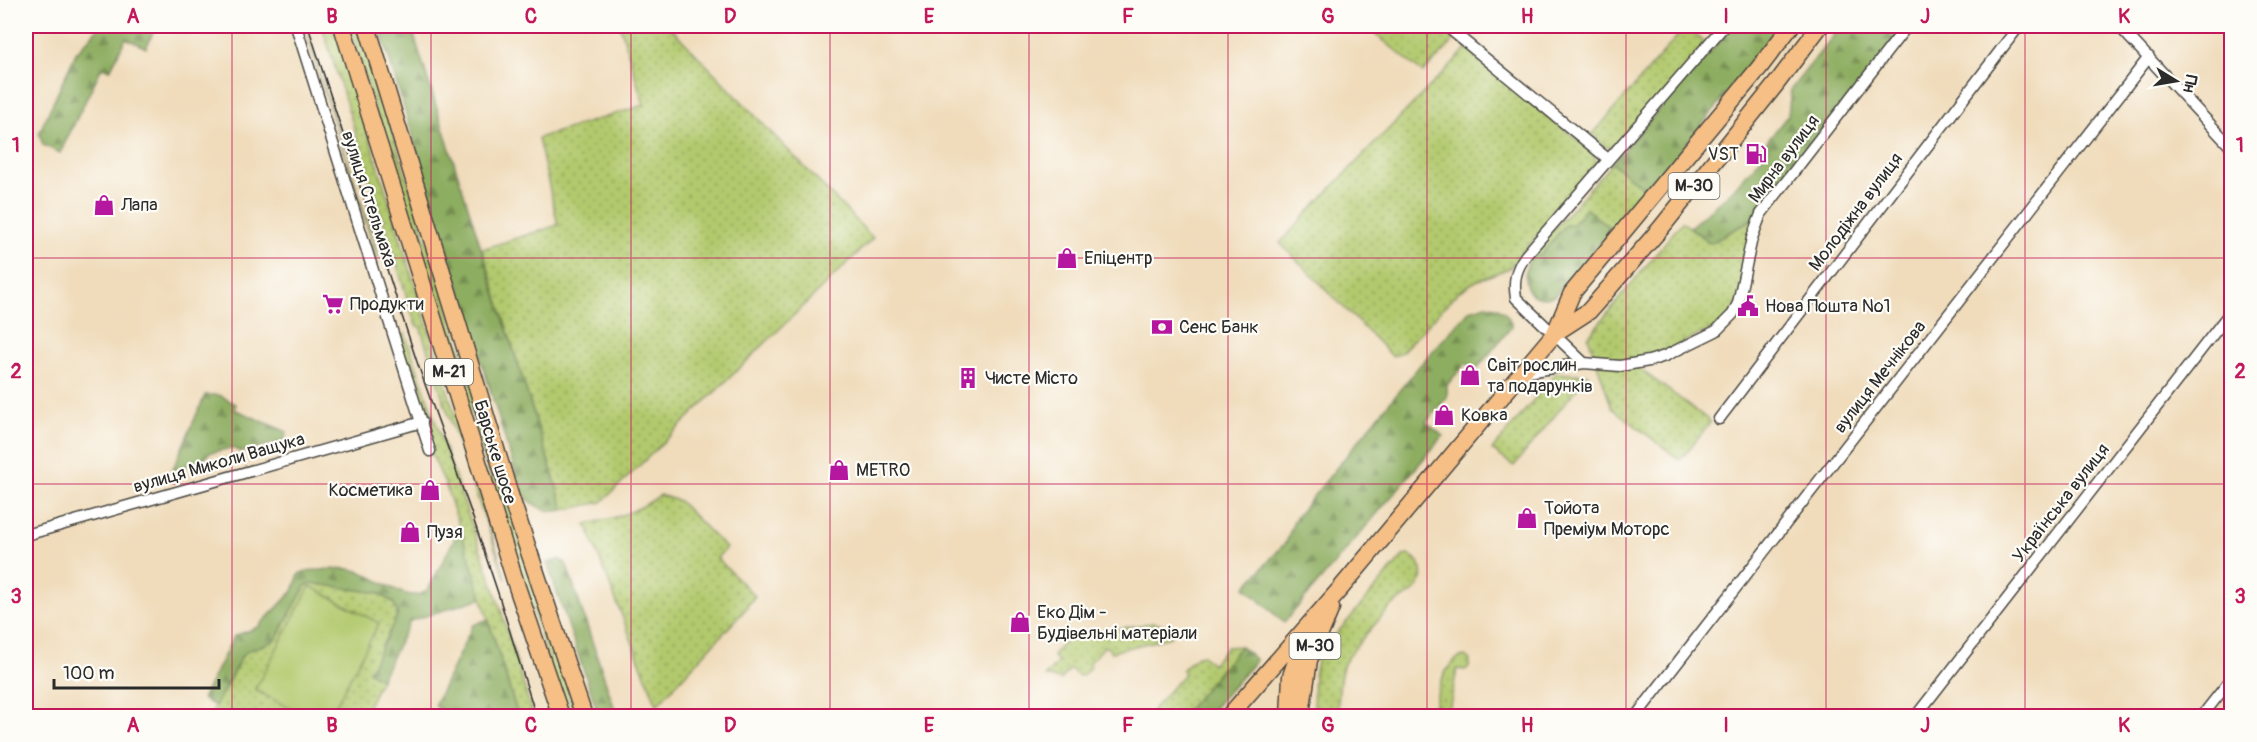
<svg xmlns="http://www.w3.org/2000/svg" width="2257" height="742" font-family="Pangolin,sans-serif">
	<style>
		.grass { fill: url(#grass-dots); stroke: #6e7a4c; stroke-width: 1.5 }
		.forest { fill: url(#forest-firs); stroke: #5c6c46; stroke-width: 1.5 }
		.garden { fill: #b2c96d; stroke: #6e7a4c; stroke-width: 1.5 }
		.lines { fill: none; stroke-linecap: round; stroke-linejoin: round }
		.minor-casing { stroke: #494641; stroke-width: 13 }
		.trunk-casing { stroke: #494641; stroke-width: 19 }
		.minor { stroke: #fff; stroke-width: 10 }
		.trunk { stroke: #f5bf86; stroke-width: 16 }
		.tram { stroke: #2b2b2b; stroke-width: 1.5 }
		.grid { fill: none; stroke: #c2185b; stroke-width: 1.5; stroke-opacity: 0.55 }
		.labels { text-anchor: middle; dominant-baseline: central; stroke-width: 4.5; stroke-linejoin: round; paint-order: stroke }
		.shield { fill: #fdfcf7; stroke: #6a6a68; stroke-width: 1.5 }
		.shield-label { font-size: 16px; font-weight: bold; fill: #2b2b2b }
		.poi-label { font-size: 18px; fill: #2b2b2b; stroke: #fdfcf7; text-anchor: start }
		.street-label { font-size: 18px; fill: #2b2b2b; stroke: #fdfcf7 }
		.neatline { fill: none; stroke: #c2185b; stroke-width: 2 }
		.grid-label { font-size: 20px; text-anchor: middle; font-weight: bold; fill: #c2185b }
	</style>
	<defs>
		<pattern id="grass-dots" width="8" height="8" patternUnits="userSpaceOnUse" patternTransform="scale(1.5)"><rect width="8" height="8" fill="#b2c96d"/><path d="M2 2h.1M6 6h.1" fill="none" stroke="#91a35a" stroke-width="1.8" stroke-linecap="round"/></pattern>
		<pattern id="forest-firs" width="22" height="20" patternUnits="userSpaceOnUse" patternTransform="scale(1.5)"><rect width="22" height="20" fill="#8dad60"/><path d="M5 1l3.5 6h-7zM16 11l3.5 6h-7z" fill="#738d4f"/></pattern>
	</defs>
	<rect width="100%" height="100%" fill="#fdfcf7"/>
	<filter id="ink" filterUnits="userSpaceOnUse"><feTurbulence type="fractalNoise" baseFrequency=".0167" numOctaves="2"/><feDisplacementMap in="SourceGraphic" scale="12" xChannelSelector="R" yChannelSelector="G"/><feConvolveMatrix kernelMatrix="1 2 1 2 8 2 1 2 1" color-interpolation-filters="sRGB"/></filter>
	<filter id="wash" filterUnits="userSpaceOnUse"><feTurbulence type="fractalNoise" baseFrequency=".008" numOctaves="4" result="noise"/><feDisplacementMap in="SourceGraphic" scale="24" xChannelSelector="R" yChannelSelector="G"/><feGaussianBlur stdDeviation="1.35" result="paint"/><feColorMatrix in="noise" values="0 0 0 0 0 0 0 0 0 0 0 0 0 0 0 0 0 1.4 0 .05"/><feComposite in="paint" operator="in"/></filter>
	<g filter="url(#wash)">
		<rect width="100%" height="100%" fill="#f0dcbb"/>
		<path class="grass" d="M 304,26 L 379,257 L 377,258 Z
			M 322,26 L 335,26 L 506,580 L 445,405 L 420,326 L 416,326 Z
			M 349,26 L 359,26 L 576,716 L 566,716 Z
			M 620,26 L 669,26 L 873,238 L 602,502 L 564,510 L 482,249 L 558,225 L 538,138 L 644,105 Z
			M 1366,26 L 1456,26 L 1451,44 L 1423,73 Z
			M 1678,26 L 1687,26 L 1706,45 L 1620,145 L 1605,147 L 1592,135 L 1682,31 Z
			M 1467,48 L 1593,153 L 1596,162 L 1595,170 L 1509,268 L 1474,282 L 1458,292 L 1400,354 L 1392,356 L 1280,243 L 1314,206 Z
			M 1612,163 L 1647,191 L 1613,230 L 1586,209 L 1572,225 L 1565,226 L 1540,256 L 1532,254 Z
			M 1761,214 L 1738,303 L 1725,323 L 1635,365 L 1711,422 L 1680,460 L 1612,408 L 1588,337 L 1682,222 L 1711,243 Z
			M 405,334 L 496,594 L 533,716 L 518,716 L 460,528 L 444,481 L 430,451 L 395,337 Z
			M 1556,373 L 1588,375 L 1514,466 L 1492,450 Z
			M 660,495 L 679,501 L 726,548 L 717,558 L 755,596 L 744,611 L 657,705 L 586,524 C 616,518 635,513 660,495 Z
			M 1409,555 C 1421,560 1425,575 1418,586 C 1413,596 1400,598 1393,605 C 1378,620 1356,645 1345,662 C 1338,673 1339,703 1337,716 L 1315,716 C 1313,696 1311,671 1321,652 L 1403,556 Z
			M 310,583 C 334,586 384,586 397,608 L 396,620 L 370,672 L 381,679 L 363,716 L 210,716 L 242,656 L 246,651 L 280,633 L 306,585 Z
			M 1153,623 L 1165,625 L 1172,632 L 1171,637 L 1112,652 L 1105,646 L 1088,664 L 1091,667 L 1083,675 L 1079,676 L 1070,669 L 1061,680 L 1045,676 L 1058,662 L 1053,656 L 1061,644 L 1080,635 Z
			M 1241,646 L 1182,716 L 1147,716 L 1184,674 L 1182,670 L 1197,656 L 1203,655 L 1212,664 L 1227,647 Z
			M 1465,656 L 1470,660 L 1469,667 L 1465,670 L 1457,669 L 1448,716 L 1433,716 C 1435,699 1443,659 1465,656 Z"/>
		<path class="forest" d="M 100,26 L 156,26 L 146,48 L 126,38 L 110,70 L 102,67 L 60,153 L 43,145 L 39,133 L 76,53 Z
			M 379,26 L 411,26 L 564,510 C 545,514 536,507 522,494 Z
			M 1733,26 L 1783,26 L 1647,191 L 1612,163 Z
			M 1841,26 L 1907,26 L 1761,214 L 1711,243 L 1690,227 L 1732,191 L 1769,149 L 1765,144 L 1788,115 L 1791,89 Z
			M 1586,209 L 1613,230 L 1554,296 C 1524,306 1519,275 1532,254 L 1540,256 L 1565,225 L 1572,225 Z
			M 1486,305 C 1500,306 1508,313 1512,326 L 1475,371 L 1466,363 L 1447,385 L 1447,397 L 1426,422 L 1443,436 L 1284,623 L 1245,587 L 1287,541 L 1294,520 L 1420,365 L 1470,310 Z
			M 205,395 L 219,395 L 236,404 L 234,409 L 287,432 L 284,441 L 242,452 L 232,448 L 209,453 L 205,459 L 172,471 Z
			M 460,528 L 482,598 L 410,621 L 381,679 L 369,672 L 398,614 L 393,602 L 378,593 L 310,583 L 306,585 L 276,639 C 266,648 251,645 242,656 L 215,706 L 202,699 L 234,636 L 258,627 L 293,591 L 299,574 C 306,570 313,570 321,570 C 333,569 347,567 358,571 C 379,577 412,609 429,588 Z
			M 559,559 L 566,563 L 616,713 L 599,716 L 547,563 Z
			M 488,619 L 518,716 C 499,717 443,723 435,704 L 473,625 Z
			M 1241,646 L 1256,660 L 1207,716 L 1182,716 Z"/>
		<path class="garden" d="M 310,586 L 379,623 L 330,716 L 305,716 L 255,690 Z"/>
	</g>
	<g filter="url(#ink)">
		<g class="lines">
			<defs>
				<path id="minor" d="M 296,26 L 430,451
					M 1446,26 L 1608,159
					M 2119,26 L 2232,148
					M 1584,363 L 1516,298 C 1513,280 1516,269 1526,255 L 1724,26
					M 1521,373 L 1584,363 L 1620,366 L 1649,361 L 1665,356 L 1716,331 L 1733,314 L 1738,303 L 1752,238 L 1761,214 L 1907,26
					M 1719,419 L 2019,26
					M 26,535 L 422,422
					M 1636,716 L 2149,57
					M 1916,716 L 2232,310
					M 2202,716 L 2232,678"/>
				<path id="trunk" d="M 342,26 L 517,587 L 561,716
					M 367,26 L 510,495 L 584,716
					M 1555,333 L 1572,293 L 1759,68 L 1791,26
					M 1302,707 L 1309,660 L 1331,608
					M 1229,716 L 1340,589 L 1555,333 L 1589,311 L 1661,228 L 1776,84 L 1820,26
					M 1289,716 L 1291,676 L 1305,636"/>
			</defs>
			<use href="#minor" class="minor-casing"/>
			<use href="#trunk" class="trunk-casing"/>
			<use href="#minor" class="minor"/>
			<use href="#trunk" class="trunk"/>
			<path class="tram" d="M 308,26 L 417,362 L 471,512 L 498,593 L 536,716"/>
		</g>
	</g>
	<path class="grid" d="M 232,26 L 232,716M 431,26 L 431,716M 631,26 L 631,716M 830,26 L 830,716M 1029,26 L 1029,716M 1228,26 L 1228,716M 1427,26 L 1427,716M 1626,26 L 1626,716M 1826,26 L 1826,716M 2025,26 L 2025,716M 26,258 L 2232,258M 26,484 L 2232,484"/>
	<defs>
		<symbol id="fuel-bare" viewBox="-9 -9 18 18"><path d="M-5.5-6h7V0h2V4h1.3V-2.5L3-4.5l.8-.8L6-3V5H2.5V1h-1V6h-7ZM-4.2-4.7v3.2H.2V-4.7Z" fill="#b5179e" stroke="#fdfcf7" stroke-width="2.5" paint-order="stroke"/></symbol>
		<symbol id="shop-bare" viewBox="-9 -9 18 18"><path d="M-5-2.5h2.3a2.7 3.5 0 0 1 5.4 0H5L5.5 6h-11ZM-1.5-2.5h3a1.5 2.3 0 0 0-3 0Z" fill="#b5179e" stroke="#fdfcf7" stroke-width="2.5" paint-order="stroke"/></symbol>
		<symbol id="supermarket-bare" viewBox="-9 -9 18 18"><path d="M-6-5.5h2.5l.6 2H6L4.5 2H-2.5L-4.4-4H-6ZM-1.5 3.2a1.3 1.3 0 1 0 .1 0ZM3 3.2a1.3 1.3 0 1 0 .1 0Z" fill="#b5179e" stroke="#fdfcf7" stroke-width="2.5" paint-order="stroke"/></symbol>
		<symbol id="civic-bare" viewBox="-9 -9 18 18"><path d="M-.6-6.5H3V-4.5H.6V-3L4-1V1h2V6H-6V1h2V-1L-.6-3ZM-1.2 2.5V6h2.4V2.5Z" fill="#b5179e" stroke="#fdfcf7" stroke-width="2.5" paint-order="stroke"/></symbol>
		<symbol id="bank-bare" viewBox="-9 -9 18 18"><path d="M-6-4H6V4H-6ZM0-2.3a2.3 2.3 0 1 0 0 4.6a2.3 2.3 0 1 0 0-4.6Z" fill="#b5179e" stroke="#fdfcf7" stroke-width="2.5" paint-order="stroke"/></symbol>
		<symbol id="building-bare" viewBox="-9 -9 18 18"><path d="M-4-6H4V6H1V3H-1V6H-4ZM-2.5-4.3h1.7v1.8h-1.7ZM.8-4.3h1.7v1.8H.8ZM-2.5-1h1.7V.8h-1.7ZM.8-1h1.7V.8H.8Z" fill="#b5179e" stroke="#fdfcf7" stroke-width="2.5" paint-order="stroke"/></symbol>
	</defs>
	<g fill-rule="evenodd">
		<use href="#fuel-bare" x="1741" y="139" width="30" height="30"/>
		<use href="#shop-bare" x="89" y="190" width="30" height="30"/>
		<use href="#shop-bare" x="1052" y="243" width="30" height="30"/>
		<use href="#supermarket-bare" x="318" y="289" width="30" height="30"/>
		<use href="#civic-bare" x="1733" y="291" width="30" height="30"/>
		<use href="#bank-bare" x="1147" y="312" width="30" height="30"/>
		<use href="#shop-bare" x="1455" y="360" width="30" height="30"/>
		<use href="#building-bare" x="953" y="363" width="30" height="30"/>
		<use href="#shop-bare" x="1429" y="400" width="30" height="30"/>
		<use href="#shop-bare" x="824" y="455" width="30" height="30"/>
		<use href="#shop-bare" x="415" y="475" width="30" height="30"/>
		<use href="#shop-bare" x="1512" y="503" width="30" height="30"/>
		<use href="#shop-bare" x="395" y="517" width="30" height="30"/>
		<use href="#shop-bare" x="1005" y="607" width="30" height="30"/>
	</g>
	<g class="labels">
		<g class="shield">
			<rect x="1668.5" y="173" width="51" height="26" rx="4.5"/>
			<rect x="425" y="359" width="48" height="26" rx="4.5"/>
			<rect x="1289.5" y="633" width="51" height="26" rx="4.5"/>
		</g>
		<g class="shield-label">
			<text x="1694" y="186">М-30</text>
			<text x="449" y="372">М-21</text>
			<text x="1315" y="646">М-30</text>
		</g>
		<g class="poi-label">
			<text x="1739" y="154" text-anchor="end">VST</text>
			<text x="121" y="205">Лапа</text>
			<text x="1084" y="258">Епіцентр</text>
			<text x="350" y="304">Продукти</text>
			<text x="1765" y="306">Нова Пошта №1</text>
			<text x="1179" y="327">Сенс Банк</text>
			<text x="1487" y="365">Світ рослин<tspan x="1487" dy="21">та подарунків</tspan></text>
			<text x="985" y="378">Чисте Місто</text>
			<text x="1461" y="415">Ковка</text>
			<text x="856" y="470">METRO</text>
			<text x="413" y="490" text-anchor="end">Косметика</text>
			<text x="1544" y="508">Тойота<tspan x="1544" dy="21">Преміум Моторс</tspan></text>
			<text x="427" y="532">Пузя</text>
			<text x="1037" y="612">Еко Дім -<tspan x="1037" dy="21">Будівельні матеріали</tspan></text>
		</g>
		<g class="street-label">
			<text transform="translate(1784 159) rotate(-53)">Мирна вулиця</text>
			<text transform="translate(369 199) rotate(72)">вулиця Стельмаха</text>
			<text transform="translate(1856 212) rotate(-53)">Молодіжна вулиця</text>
			<text transform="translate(1880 377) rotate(-52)">вулиця Мечнікова</text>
			<text transform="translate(495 452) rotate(73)">Барське шосе</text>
			<text transform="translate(219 463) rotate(-16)">вулиця Миколи Ващука</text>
			<text transform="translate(2061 503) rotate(-52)">Українська вулиця</text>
		</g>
	</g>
	<rect width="2257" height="742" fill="none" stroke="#fdfcf7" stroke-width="66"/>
	<g transform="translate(2176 81) rotate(101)" stroke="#fdfcf7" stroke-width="4.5" paint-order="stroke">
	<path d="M0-4.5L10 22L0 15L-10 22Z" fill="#2b2b2b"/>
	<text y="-9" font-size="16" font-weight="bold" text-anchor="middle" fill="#2b2b2b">Пн</text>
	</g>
	<path d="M54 679v9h165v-9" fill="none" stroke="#2b2b2b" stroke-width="3"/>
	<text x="63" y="679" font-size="18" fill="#2b2b2b" stroke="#fdfcf7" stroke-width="4.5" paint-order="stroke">100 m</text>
	<rect x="33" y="33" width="2191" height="676" class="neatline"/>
	<g class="grid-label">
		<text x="133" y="23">A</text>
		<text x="332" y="23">B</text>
		<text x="531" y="23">C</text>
		<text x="730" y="23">D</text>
		<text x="929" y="23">E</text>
		<text x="1128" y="23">F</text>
		<text x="1328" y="23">G</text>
		<text x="1527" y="23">H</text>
		<text x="1726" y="23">I</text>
		<text x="1925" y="23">J</text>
		<text x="2124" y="23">K</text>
		<text x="16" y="152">1</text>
		<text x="2240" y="152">1</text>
		<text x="16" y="378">2</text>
		<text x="2240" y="378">2</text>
		<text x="16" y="603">3</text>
		<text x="2240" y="603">3</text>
		<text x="133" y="732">A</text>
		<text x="332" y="732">B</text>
		<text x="531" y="732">C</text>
		<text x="730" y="732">D</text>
		<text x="929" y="732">E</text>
		<text x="1128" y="732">F</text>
		<text x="1328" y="732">G</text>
		<text x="1527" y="732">H</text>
		<text x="1726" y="732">I</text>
		<text x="1925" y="732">J</text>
		<text x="2124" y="732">K</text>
	</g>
</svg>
